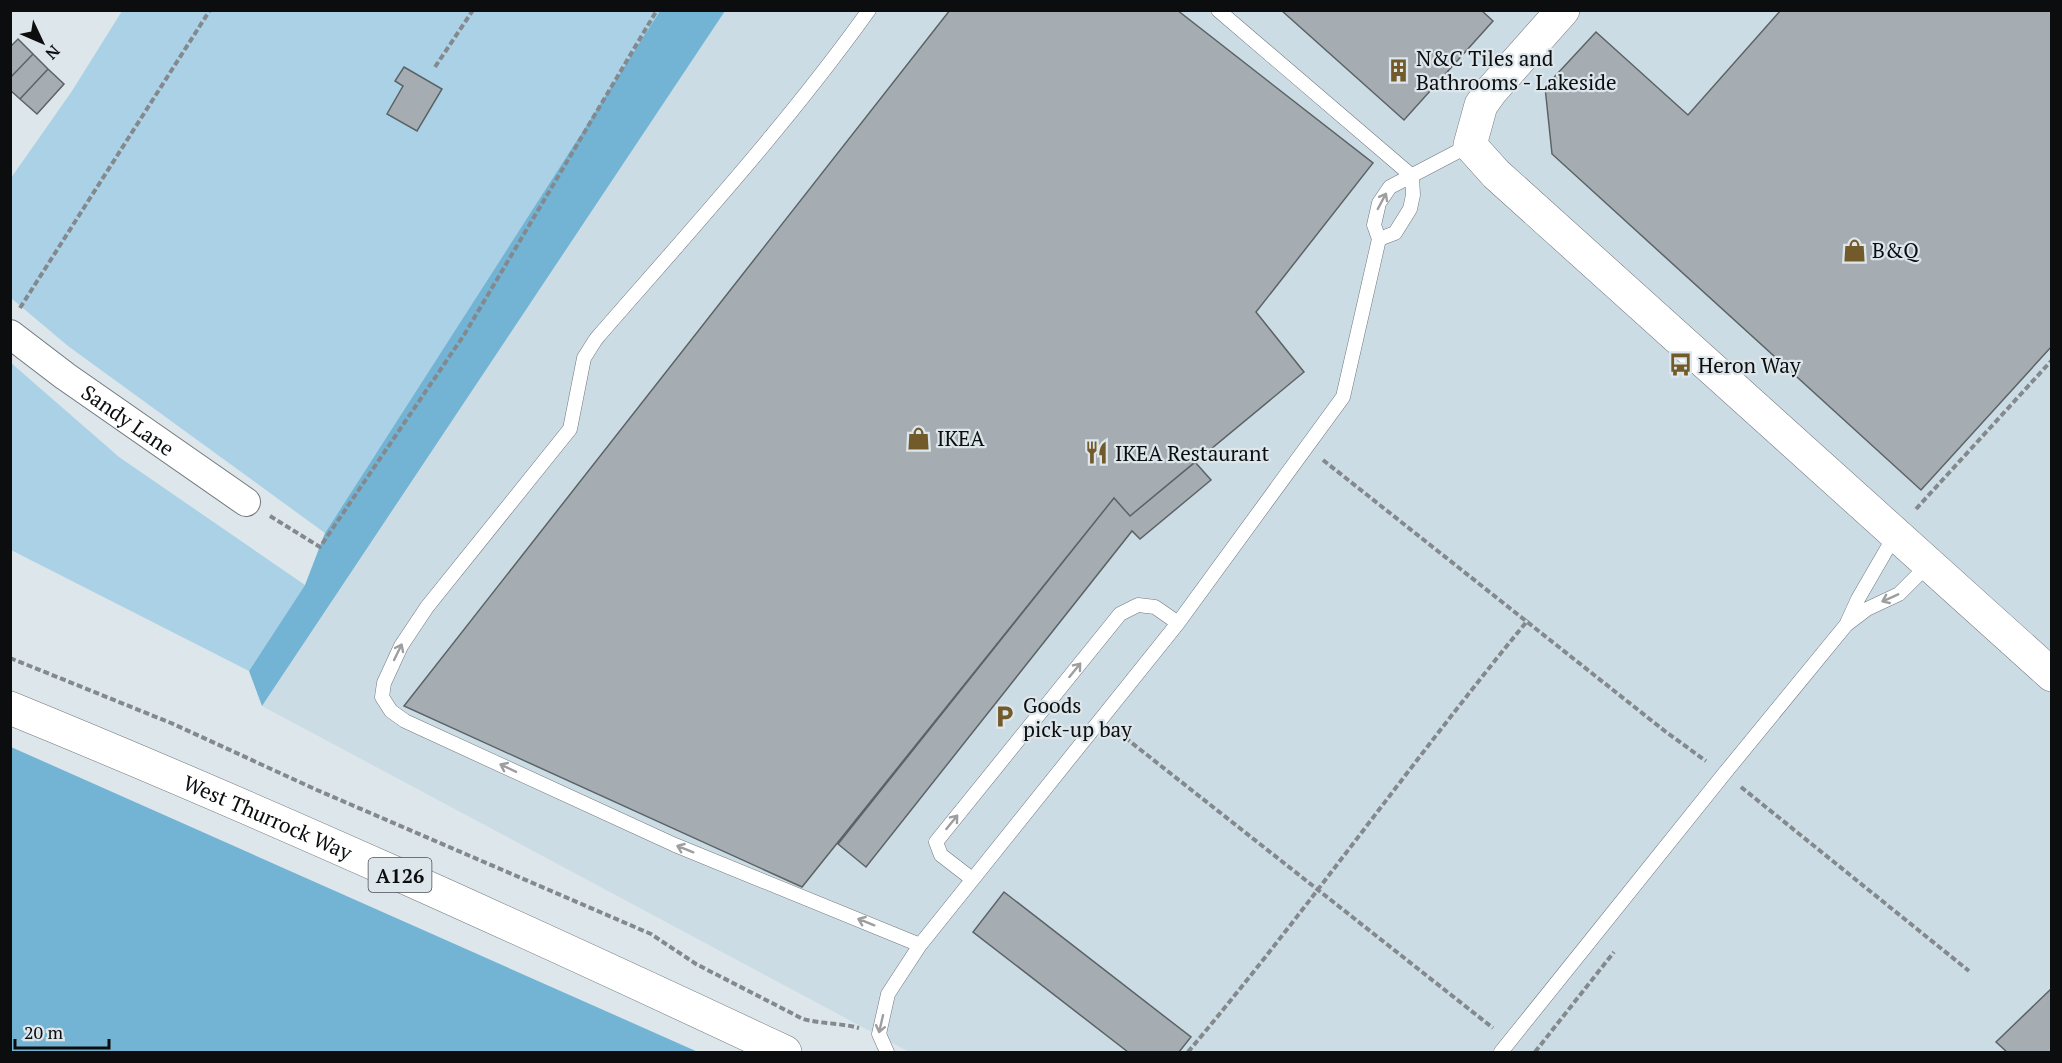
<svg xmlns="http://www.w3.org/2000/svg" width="2062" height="1063" font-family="'PT Serif',serif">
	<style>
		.built { fill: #ccdce5 }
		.green { fill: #aad1e6 }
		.forest { fill: #73b4d5 }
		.building { fill: #a5adb2; stroke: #5c6367; stroke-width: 1.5 }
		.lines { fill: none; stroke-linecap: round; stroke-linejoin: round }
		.service-casing { stroke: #70787c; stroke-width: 15 }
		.minor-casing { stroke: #70787c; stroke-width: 30 }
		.tertiary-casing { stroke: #70787c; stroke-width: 34 }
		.primary-casing { stroke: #70787c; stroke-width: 34 }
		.path { stroke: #83898d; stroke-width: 4; stroke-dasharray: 6 3; stroke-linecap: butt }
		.service { stroke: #fff; stroke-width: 14 }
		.minor { stroke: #fff; stroke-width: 28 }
		.tertiary { stroke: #fff; stroke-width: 33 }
		.primary { stroke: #fff; stroke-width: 33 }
		.oneway { stroke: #9d9e9f }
		.labels { text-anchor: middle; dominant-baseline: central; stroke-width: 4.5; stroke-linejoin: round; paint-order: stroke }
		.shield { fill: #dde6eb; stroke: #4a4e51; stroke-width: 1.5 }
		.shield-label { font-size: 20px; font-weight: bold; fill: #0b0d0f }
		.poi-label { font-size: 21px; fill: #0b0d0f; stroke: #dde6eb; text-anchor: start }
		.street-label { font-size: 21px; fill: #0b0d0f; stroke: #dde6eb }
	</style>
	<rect width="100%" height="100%" fill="#dde6eb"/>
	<path class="built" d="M 725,11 L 2051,11 L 2051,1052 L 909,1052 L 262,706 Z"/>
	<path class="green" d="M 122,11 L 660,11 L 325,533 L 68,346 L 11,298 L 11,178 L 72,91 Z
		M 10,362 L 119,457 L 305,585 L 249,671 L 11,550 Z"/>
	<path class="forest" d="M 660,11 L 725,11 L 262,706 L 249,671 L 305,585 L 325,533 Z
		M 11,747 L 698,1052 L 11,1052 Z"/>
	<path class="building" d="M 950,10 L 1177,10 L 1373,163 L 1256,312 L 1304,372 L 1130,516 L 1114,498 L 802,887 L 404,706 Z
		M 1281,10 L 1481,10 L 1493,21 L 1404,120 Z
		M 1781,10 L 2052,10 L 2052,346 L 1921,490 L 1552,154 L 1545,87 L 1596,32 L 1688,115 Z
		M 18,39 L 33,54 L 10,78 L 10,47 Z
		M 33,54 L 48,69 L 20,99 L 10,90 L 10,78 Z
		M 404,67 L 442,89 L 417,131 L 387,114 L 403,86 L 395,81 Z
		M 48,69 L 64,84 L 37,114 L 20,99 Z
		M 1195,462 L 1211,480 L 1140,539 L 1132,531 L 866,867 L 838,844 L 1114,498 L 1130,516 Z
		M 1004,892 L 1191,1037 L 1179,1052 L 1128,1052 L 973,932 Z
		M 2052,988 L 2052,1052 L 2007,1052 L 1996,1042 Z"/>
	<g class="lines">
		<defs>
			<path id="service" d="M 869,10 C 786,126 689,232 596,339 L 584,358 L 570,429 L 427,607 L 401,646 L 384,683 L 382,697 L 391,711 L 405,721 L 675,845 L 920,945
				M 1218,10 L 1412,176 L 1413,195 L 1410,209 L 1395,233 L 1379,239
				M 1847,623 L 1858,599 L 1895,535
				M 972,879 L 941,855 L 936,842 L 1120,614 L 1138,605 L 1155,607 L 1178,623
				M 887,1052 L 879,1034 L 888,994 L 920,945 L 1178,623 L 1343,397 L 1379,239 L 1374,225 L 1379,203 L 1390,187 L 1470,145
				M 1501,1052 L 1724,774 L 1846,625 L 1867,609 L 1899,594 L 1928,565"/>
			<g id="minor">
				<path id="s1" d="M 10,334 L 65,376 L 246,502"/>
			</g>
			<path id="tertiary" d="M 1563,10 L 1492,90 L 1481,105 L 1470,145 L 1496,174 L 2052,675"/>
			<g id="primary">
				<path id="s2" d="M 10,708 C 272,815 529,932 785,1052"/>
			</g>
		</defs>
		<use href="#service" class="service-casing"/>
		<use href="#minor" class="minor-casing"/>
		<use href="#tertiary" class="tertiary-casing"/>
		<use href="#primary" class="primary-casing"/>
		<path class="path" d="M 435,67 L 473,10
			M 20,308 L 210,10
			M 1323,460 L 1666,732 L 1706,761
			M 1916,509 L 2052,360
			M 270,516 L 320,547 L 464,335 L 657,10
			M 10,658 L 171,723 L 317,790 L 651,934 L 696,964 L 803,1019 C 822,1024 841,1023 859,1028
			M 1118,732 L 1493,1028
			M 1741,787 L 1969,971
			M 1188,1052 C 1306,912 1411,762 1528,620
			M 1535,1052 L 1614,952"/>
		<use href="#service" class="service"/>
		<use href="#minor" class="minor"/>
		<use href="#tertiary" class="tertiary"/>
		<use href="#primary" class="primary"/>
	</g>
	<defs><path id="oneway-shaft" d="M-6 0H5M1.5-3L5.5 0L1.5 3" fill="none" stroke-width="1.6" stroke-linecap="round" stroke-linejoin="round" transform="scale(1.5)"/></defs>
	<g class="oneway">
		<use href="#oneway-shaft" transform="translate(1382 201) rotate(-62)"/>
		<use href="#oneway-shaft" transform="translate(1890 598) rotate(156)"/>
		<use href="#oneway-shaft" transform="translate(398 652) rotate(-64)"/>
		<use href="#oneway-shaft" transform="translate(1075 670) rotate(-51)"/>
		<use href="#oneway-shaft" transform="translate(508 768) rotate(-155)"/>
		<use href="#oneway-shaft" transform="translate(952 822) rotate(-51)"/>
		<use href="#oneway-shaft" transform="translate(685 849) rotate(-158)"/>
		<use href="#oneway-shaft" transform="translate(866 922) rotate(-158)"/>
		<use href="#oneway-shaft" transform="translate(881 1024) rotate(103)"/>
	</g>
	<defs>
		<symbol id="building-bare" viewBox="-9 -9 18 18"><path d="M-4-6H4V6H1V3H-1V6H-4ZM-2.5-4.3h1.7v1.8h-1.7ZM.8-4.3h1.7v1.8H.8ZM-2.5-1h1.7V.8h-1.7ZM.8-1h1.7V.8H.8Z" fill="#725a2a" stroke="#dde6eb" stroke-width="2.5" paint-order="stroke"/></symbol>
		<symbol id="shop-bare" viewBox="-9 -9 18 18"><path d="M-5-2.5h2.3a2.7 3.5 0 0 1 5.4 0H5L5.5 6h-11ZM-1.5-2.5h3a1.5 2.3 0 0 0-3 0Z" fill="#725a2a" stroke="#dde6eb" stroke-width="2.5" paint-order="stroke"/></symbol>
		<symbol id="bus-bare" viewBox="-9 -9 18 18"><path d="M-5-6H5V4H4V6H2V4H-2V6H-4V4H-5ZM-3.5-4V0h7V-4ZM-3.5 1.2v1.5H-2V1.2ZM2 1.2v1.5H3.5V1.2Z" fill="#725a2a" stroke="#dde6eb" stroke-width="2.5" paint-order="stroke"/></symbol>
		<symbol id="restaurant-bare" viewBox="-9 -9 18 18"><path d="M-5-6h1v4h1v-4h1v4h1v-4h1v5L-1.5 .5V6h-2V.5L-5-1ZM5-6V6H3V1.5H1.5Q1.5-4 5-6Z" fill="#725a2a" stroke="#dde6eb" stroke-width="2.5" paint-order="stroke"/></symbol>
		<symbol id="parking-bare" viewBox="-9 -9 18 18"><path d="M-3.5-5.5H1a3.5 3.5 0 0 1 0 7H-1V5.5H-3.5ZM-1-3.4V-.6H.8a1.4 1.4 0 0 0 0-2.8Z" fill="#725a2a" stroke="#dde6eb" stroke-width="2.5" paint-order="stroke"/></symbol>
	</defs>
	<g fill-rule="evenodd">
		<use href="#building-bare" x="1382" y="54" width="33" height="33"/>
		<use href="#shop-bare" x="1838" y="234" width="33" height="33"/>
		<use href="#bus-bare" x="1664" y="348" width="33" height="33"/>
		<use href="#shop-bare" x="902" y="422" width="33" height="33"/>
		<use href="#restaurant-bare" x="1080" y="436" width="33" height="33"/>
		<use href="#parking-bare" x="988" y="700" width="33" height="33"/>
	</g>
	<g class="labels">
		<rect class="shield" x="368.5" y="858" width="63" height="34" rx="4.5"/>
		<g class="shield-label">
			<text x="400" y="875">A126</text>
		</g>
		<g class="poi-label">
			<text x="1416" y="58">N&amp;C Tiles and<tspan x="1416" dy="24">Bathrooms - Lakeside</tspan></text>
			<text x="1872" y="250">B&amp;Q</text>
			<text x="1698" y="365">Heron Way</text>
			<text x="937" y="438">IKEA</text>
			<text x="1115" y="453">IKEA Restaurant</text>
			<text x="1023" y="705">Goods<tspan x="1023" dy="24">pick-up bay</tspan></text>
		</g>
		<g class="street-label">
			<text stroke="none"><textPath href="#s1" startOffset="146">Sandy Lane</textPath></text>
			<text stroke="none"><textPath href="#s2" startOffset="280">West Thurrock Way</textPath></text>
		</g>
	</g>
	<rect width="2062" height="1063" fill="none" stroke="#0b0d0f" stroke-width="24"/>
	<g transform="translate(42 42) rotate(134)" stroke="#dde6eb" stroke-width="4.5" paint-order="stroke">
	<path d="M0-4.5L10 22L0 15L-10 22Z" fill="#0b0d0f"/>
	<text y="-9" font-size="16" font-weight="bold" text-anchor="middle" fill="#0b0d0f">N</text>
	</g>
	<path d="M15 1039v9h94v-9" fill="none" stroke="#0b0d0f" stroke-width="3"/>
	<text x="24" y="1039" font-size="18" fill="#0b0d0f" stroke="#dde6eb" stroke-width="4.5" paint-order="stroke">20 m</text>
</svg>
